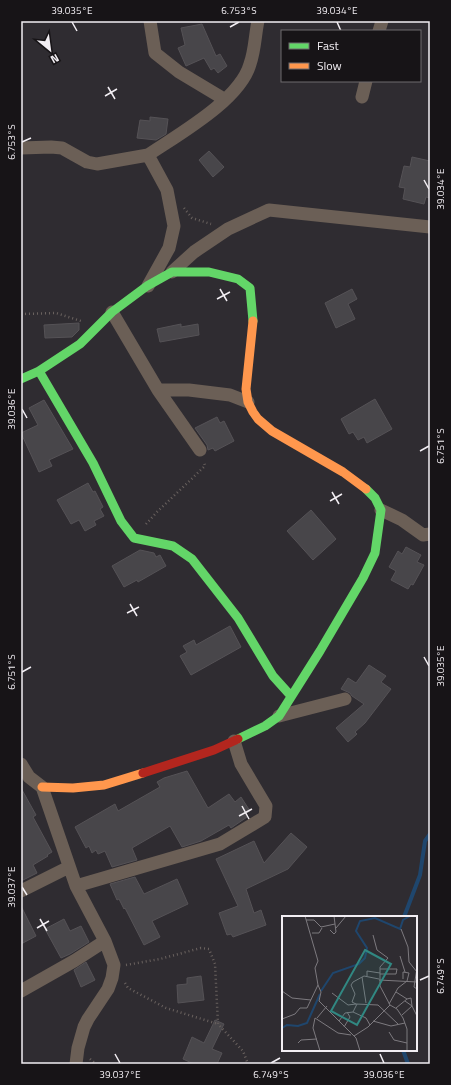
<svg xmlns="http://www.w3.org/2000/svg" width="451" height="1085" font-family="'Titillium Web',sans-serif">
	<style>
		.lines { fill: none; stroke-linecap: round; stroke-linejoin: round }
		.stream { stroke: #1f466d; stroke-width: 4 }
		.building { fill: #48464a; stroke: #555256 }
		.path { stroke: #6a625f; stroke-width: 2.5; stroke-dasharray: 1 3; stroke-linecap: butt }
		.street { stroke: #6b5f56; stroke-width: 13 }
		.fast { stroke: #63d668; stroke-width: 9 }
		.slow { stroke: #ff974d; stroke-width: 9 }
		.jam { stroke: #b3261e; stroke-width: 9 }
		.ticks { fill: none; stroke: #f2eef3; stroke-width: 1.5 }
		.inset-river { fill: none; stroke: #1f466d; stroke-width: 2 }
		.inset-road { fill: none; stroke: #7d7a7f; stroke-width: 1 }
		.view { fill: #318882; fill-opacity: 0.15; stroke: #318882; stroke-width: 2 }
		.inset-edge { fill: none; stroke: #f2eef3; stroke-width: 2 }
		.neatline { fill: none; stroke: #f2eef3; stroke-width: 1.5 }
		.ticks-label { font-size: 10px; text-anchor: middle; fill: #f2eef3 }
	</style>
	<rect width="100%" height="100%" fill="#2f2c31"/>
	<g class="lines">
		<path class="stream" d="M 404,917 L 420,875 L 425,841 L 430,834
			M 403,1050 L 408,1064"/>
	</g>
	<path class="building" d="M 202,24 L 216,56 L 220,54 L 227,66 L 218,73 L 214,68 L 211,70 L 204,58 L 186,66 L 178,48 L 185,45 L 181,28 Z
		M 150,117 L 168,119 L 166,134 L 156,140 L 137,138 L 140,120 L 150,121 Z
		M 209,151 L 224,167 L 213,177 L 199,160 Z
		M 412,157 L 430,161 L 430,198 L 426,197 L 424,204 L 403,199 L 405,188 L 399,187 L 404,166 L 410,167 Z
		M 352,289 L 357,299 L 348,304 L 355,319 L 336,328 L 325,303 Z
		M 79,323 L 79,330 L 72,337 L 45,338 L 44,325 Z
		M 181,324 L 181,327 L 198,324 L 199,335 L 160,342 L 157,329 Z
		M 375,399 L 392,429 L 367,443 L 364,437 L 358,440 L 353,432 L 349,434 L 341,419 Z
		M 44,400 L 73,449 L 49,460 L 52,466 L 39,472 L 21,433 L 38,425 L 29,408 Z
		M 217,417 L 220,423 L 224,421 L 234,441 L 215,451 L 213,448 L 208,450 L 207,445 L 195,428 Z
		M 88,483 L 93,492 L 95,491 L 103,507 L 100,509 L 104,516 L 94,521 L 96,525 L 85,531 L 79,520 L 71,524 L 57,500 Z
		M 311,510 L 336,539 L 313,560 L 287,531 Z
		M 406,547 L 421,555 L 417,562 L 424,565 L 413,585 L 411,584 L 408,589 L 391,580 L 396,571 L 389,567 L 398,551 L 402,554 Z
		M 140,550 L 154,553 L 156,557 L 160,555 L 166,566 L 138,582 L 137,580 L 124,587 L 112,566 Z
		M 230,626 L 241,647 L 191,675 L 180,656 L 187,652 L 183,646 L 194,640 L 196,645 Z
		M 369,665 L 386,676 L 381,682 L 391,689 L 365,723 L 355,732 L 357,734 L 348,742 L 336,728 L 364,704 L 352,696 L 350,693 L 341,689 L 348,678 L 356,683 Z
		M 187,771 L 208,808 L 229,794 L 235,802 L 241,797 L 250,811 L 245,814 L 247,817 L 231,828 L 229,825 L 201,841 L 182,847 L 170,826 L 132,848 L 137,860 L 112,867 L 105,851 L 98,854 L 96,850 L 92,853 L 89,846 L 86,848 L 75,827 L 115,804 L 118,811 L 160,787 L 157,782 L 164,778 Z
		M 21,788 L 36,815 L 33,817 L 52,852 L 47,855 L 48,856 L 33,865 L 37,873 L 21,881 Z
		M 291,833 L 307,847 L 288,869 L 246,889 L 254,913 L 261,910 L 266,925 L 233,937 L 231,934 L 227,935 L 219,913 L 238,906 L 216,859 L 254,841 L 264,863 Z
		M 135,877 L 144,894 L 177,879 L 188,904 L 152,921 L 160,937 L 144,945 L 125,908 L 124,909 L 119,899 L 117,900 L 110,884 Z
		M 21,906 L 36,936 L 21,944 Z
		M 64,919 L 70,931 L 81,926 L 89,942 L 70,954 L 61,958 L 45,929 Z
		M 86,962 L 95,980 L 81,987 L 74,970 Z
		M 201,976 L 204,1000 L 178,1003 L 177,985 L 187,984 L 187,978 Z
		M 215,1020 L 224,1024 L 212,1049 L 222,1053 L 217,1064 L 194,1064 L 183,1059 L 192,1037 L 204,1043 Z"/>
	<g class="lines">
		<path class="path" d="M 184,208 L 192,218 L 211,224
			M 21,314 L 56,313 L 81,321
			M 146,524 L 157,512 L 205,466 L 204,462
			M 126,965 L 160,959 L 201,948 L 209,949 L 215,964 L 218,1024 L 243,1051 L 248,1064
			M 125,983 L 128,988 L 166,1008 L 218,1024
			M 90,1059 L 96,1064"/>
		<path class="street" d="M 150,21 L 155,53 L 179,72 L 224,99
			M 379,31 L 382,21
			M 362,97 L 366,81
			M 21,148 L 51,147 L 62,148 L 87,162 L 97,164 L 148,155 L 167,190 L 174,226 L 169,248 L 148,286
			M 148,155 C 179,134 240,100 250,64 C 255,50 255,35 258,21
			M 172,272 L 194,252 L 228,229 L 269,210 L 430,227
			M 112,312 L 158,390 L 189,390 L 230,395 L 248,402
			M 158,390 L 200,450
			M 381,510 L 402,520 L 423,535 L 430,534
			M 279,716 L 345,699
			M 21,764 L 29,777 L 42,787 L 76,886 L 105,941 L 114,965 L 112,978 L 108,989 L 88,1019 L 84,1027 L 78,1048 L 76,1064
			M 76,886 L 220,844 L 265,817 L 266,806 L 241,764 L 234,741
			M 21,891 L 69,867
			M 21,991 L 74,961 L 105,941"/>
		<path class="fast" d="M 39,371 L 93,463 L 121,521 L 134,538 L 173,546 L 192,559 L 238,618 L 273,676 L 291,696
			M 21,379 L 39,371 L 80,344 L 112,312 L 147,286 L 172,272 L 209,272 L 238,279 L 250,288 L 253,321
			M 238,739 L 265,726 L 279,716 L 320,651 L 363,578 L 375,553 L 381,510 L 375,498 L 366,489"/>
		<path class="slow" d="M 253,321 L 246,389 L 248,402 L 253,412 L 258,419 L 272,431 L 343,472 L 366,489
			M 42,787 L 73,788 L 104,785 L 143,773"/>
		<path class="jam" d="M 143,773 L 214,750 L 238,739"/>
	</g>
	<path class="ticks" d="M 72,22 L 77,31M 337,22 L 341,31M 230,27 L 239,22M 108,87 L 115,99M 105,96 L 117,89M 22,142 L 31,138M 424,180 L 429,189M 220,289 L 227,301M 217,299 L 230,292M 22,409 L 27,418M 420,451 L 429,446M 332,492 L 339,504M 330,501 L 342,494M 130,604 L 137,616M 127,613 L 139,607M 424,657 L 429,666M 22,672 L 31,667M 242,806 L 249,819M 239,816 L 252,809M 22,887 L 27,895M 40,919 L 47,931M 37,928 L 49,921M 420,980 L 429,976M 115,1054 L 120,1063M 380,1054 L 384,1063M 271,1063 L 280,1058"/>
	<g transform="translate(282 916)">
		<rect width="135" height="135" fill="#2f2c31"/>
		<path class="inset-river" d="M 39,75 L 51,57 L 77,48 L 83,42 L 85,32 L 74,15 L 78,5 L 93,2 L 118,13 L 121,4 L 128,0M 0,112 L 5,109 L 16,110 L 25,107 L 38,78"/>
		<path class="inset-road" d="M 24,4 L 32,4 L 39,11 L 53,8M 54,12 L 64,0M 119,13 L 126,31 L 127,46 L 135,56M 48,14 L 52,18 L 54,16 L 52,0M 30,17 L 37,17 L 40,12M 91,19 L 95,34 L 106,42 L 98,51 L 98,70 L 108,89 L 115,93 L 121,102 L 125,113 L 125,135M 118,40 L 123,56M 135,52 L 132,71 L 135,73M 98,58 L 114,58 L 115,53 L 98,53M 85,60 L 85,55 L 98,57M 80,61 L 84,87M 97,63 L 82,60 L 71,66 L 69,69 L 73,78 L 70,86 L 74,88 L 96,89 L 116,108M 97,64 L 135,66M 36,69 L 39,76 L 37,85 L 74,122 L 78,135M 0,75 L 10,82 L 29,84M 50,77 L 66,89 L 74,88M 123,85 L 130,90 L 135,100M 75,88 L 71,96 L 84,102 L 88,109M 107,88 L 116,72 L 125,65 L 127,57 L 121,56 L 121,63M 114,92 L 125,83 L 114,76M 120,99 L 130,90 L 129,82 L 125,83M 35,102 L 45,90M 0,103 L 13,98 L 18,92 L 25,92 L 36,69 L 33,52 L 36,45 L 23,0M 57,105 L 63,97 L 71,96M 91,105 L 109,110 L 123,107M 62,111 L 68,101 L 65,96M 107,116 L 112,124 L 125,127M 72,120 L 86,111 L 108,89M 16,127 L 19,124 L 35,123M 38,135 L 31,112 L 33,102 L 56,117 L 69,119"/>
		<path class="view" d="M 83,34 L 109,48 L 75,109 L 49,95 Z"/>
		<rect width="135" height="135" class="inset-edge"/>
	</g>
	<rect width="451" height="1085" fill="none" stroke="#171417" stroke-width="44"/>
	<rect x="281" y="30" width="140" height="52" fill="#171417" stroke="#6f6b6f"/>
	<rect x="289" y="43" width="20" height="6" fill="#63d668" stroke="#6f6b6f"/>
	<text x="317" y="50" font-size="12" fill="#f2eef3">Fast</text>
	<rect x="289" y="63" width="20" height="6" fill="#ff974d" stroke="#6f6b6f"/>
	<text x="317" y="70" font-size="12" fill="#f2eef3">Slow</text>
	<g transform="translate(50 50) rotate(151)" stroke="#171417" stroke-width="3" paint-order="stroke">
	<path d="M0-3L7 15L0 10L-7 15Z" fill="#f2eef3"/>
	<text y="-6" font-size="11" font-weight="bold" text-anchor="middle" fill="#f2eef3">N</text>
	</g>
	<rect x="22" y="22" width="407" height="1041" class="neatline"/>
	<g class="ticks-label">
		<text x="72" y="14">39.035°E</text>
		<text x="239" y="14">6.753°S</text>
		<text x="337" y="14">39.034°E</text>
		<text transform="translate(11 142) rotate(-90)" y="4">6.753°S</text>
		<text transform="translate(440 189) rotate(-90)" y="4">39.034°E</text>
		<text transform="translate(11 409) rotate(-90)" y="4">39.036°E</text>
		<text transform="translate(440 446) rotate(-90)" y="4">6.751°S</text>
		<text transform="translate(440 666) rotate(-90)" y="4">39.035°E</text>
		<text transform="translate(11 672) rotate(-90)" y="4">6.751°S</text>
		<text transform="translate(11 887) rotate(-90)" y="4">39.037°E</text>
		<text transform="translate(440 976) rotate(-90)" y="4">6.749°S</text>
		<text x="120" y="1078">39.037°E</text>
		<text x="271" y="1078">6.749°S</text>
		<text x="384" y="1078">39.036°E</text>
	</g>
</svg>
